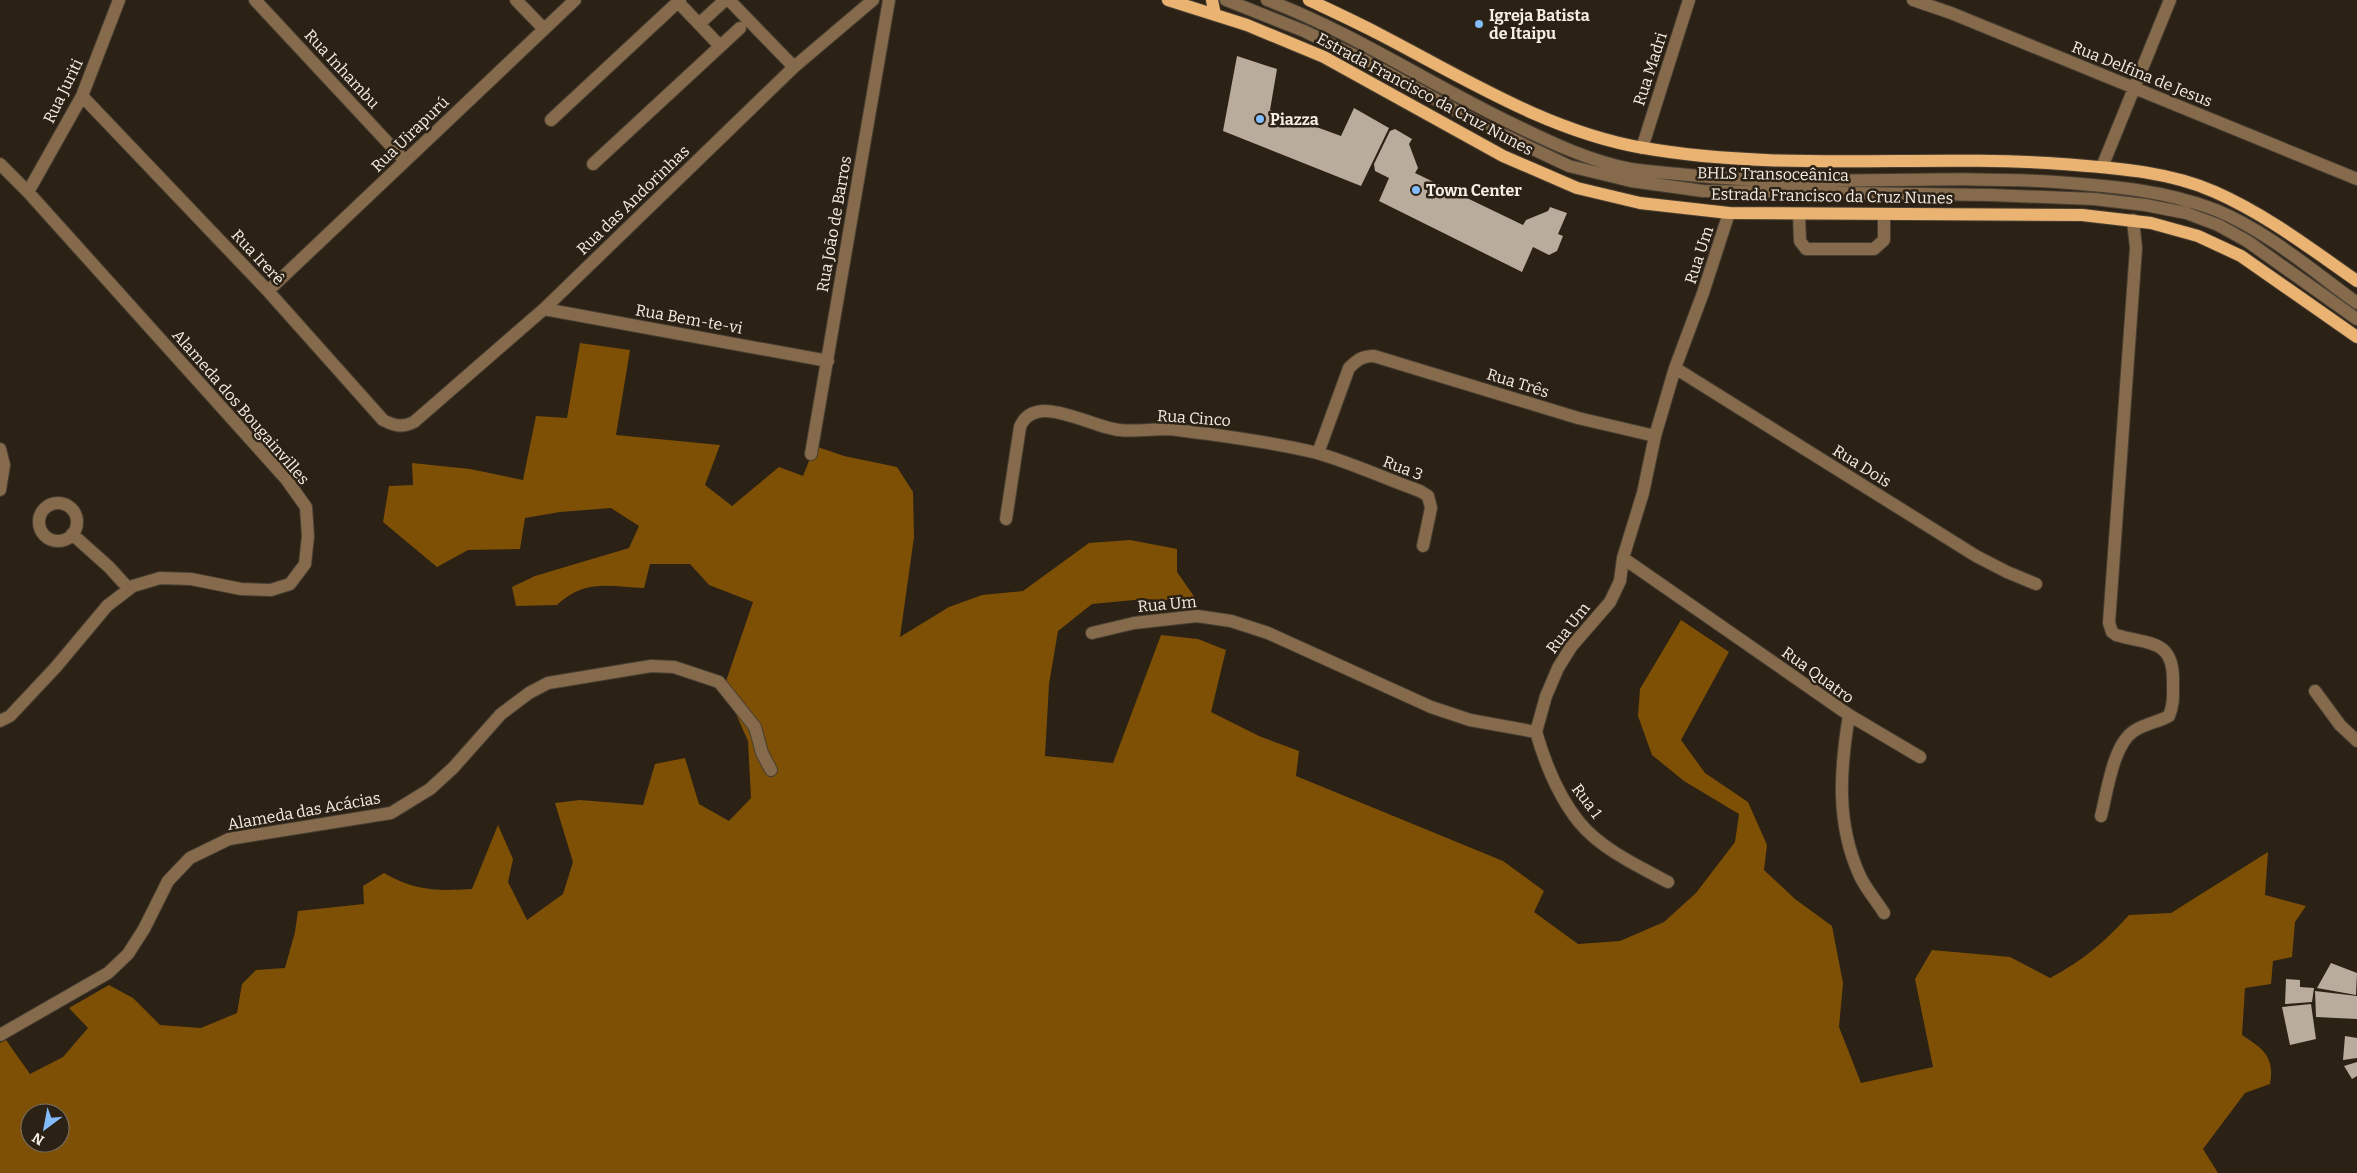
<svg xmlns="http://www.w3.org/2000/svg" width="2357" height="1173" font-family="Bitter,serif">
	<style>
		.forest { fill: #7d5006; fill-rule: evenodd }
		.building { fill: #baac9c }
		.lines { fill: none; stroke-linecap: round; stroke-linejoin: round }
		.minor-casing { stroke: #483e32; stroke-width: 14 }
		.major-casing { stroke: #483e32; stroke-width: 14 }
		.minor { stroke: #856b4c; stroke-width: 12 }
		.major { stroke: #eab371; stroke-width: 12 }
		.poi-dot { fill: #82bcfa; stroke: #2c2115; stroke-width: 2 }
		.labels { text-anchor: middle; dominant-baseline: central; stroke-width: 5; stroke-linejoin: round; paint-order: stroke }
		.poi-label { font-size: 16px; font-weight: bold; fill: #f5eee5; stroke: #2c2115; text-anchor: start }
		.street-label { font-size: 16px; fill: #f5eee5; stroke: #2c2115 }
	</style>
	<rect width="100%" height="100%" fill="#2c2115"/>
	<path class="forest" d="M 580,343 L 630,350 L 616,435 L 720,445 L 705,485 L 732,506 L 779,467 L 803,476 L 815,446 L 844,456 L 897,467 L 913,492 L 914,537 L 900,637 L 949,607 L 982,595 L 1023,591 L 1089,543 L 1130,540 L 1177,549 L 1177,572 L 1198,602 L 1145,599 L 1092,604 L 1058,631 L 1049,684 L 1045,756 L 1113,763 L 1161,635 L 1198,639 L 1226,650 L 1211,712 L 1259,736 L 1299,751 L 1296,776 L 1503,861 L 1544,891 L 1534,912 L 1578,944 L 1620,941 L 1664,922 L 1696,893 L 1735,842 L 1739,814 L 1684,781 L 1652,755 L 1638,716 L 1640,689 L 1681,620 L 1729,652 L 1681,740 L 1705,773 L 1748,802 L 1767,845 L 1764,870 L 1795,899 L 1832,926 L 1843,983 L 1839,1027 L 1861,1083 L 1933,1067 L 1915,979 L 1932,950 L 2010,957 L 2050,978 C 2081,962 2106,941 2129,915 L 2171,913 L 2268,852 L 2265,895 L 2306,906 L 2295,922 L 2292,957 L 2273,961 L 2271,984 L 2245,988 L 2242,1035 C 2263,1049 2275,1056 2270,1084 L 2245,1093 L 2203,1149 L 2218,1173 L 0,1173 L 0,1043 L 6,1040 L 30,1074 L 63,1057 L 88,1028 L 69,1008 L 109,985 L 133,998 L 160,1025 L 201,1028 L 237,1013 L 242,984 L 256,970 L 285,968 L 295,932 L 298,911 L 364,904 L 363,886 L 384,873 C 414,891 438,891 472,889 L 498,825 L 513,859 L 508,882 L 527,920 L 563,894 L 573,862 L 555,803 L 580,800 L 643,805 L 655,764 L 685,758 L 699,804 L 729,821 L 751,798 L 748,741 L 724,687 L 753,602 L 709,585 L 690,564 L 650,564 L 644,588 C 609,586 584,579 557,605 L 516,606 L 512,587 L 535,576 L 629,548 L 639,526 L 611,508 L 560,512 L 525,518 L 520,549 L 468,550 L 437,567 L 383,522 L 389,486 L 413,485 L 412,463 L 470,469 L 523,480 L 536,416 L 567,418 ZM 30,1113 L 60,1113 L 60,1143 L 30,1143 Z"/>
	<path class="building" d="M 1237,56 L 1277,69 L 1270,110 L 1341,136 L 1354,108 L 1389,128 L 1361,186 L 1223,131 Z
		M 1395,129 L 1412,139 L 1409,144 L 1418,168 L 1415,173 L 1523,225 L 1526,220 L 1548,211 L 1550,207 L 1567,213 L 1558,234 L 1563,236 L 1557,251 L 1549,255 L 1533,247 L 1522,272 L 1379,201 L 1389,178 L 1375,171 L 1374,164 L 1390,131 Z
		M 2331,963 L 2357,973 L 2356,995 L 2317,988 Z
		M 2286,979 L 2300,980 L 2300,987 L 2314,988 L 2312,1002 L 2285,1004 Z
		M 2315,991 L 2357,996 L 2357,1019 L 2316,1017 Z
		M 2311,1004 L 2316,1039 L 2290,1045 L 2282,1007 Z
		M 2345,1036 L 2357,1038 L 2357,1058 L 2343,1060 Z
		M 2357,1062 L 2357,1076 L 2352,1079 L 2344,1066 Z"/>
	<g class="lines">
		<defs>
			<path id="minor" d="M 255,0 L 405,161
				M 516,0 L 544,29
				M 729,0 L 794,67
				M 1226,0 L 1304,31 L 1366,61 L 1482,125 L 1569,166 L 1631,181 L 1703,191 L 1990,195 L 2094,199 L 2145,205 L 2186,213 L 2218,225 L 2247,241 L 2357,319
				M 1267,0 C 1354,33 1433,86 1517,126 C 1554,144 1590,161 1631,169 C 1650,172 1670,173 1689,175 C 1811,188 1934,174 2056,182 C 2110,186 2164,190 2216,210 C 2267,231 2313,271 2357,303
				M 1913,0 L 1951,13 L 2357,179
				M 678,2 L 720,46
				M 699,24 L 725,0
				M 82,96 L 268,291 L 383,420 C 395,426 402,428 414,422 L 544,309 L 794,67 L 873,0
				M 551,120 L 680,0
				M 1642,148 L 1689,0
				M 0,164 L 28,192 L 286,479 L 306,507 L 308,536 L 305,564 L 290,584 L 271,590 L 241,589 L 191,579 L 160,578 L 133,586 L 107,606 L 56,667 L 10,716 L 0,721
				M 593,164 L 740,28
				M 2102,167 L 2170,0
				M 28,192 L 82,96 L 119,0
				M 1799,214 L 1800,241 L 1806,249 L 1874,249 L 1884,240 L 1884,214
				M 268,291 L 575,0
				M 544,309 L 828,361
				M 1675,368 L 1976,556 L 2007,572 L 2036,584
				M 0,449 L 4,465 L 0,490
				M 1318,453 L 1349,368 C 1357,360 1362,356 1374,356 L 1578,418 L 1655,436
				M 811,454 L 889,0
				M39 522a19 19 0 1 1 38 0a19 19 0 1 1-38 0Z
				M 1006,519 L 1020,427 C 1035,391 1090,427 1119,430 C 1135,432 1151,429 1168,429 C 1181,430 1195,433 1209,434 C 1245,439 1282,444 1317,453 C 1352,463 1386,479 1420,491 L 1428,496 L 1431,508 L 1423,546
				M 72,534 L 109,567 L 129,589
				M 1623,558 L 1849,715 C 1840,770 1836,822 1859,874 C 1865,888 1876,900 1884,913
				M 1092,633 L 1134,623 L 1197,616 L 1231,621 L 1268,633 L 1431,707 L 1470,720 L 1536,732 L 1546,696 L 1558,668 L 1571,647 L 1610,602 L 1620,581 L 1623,558 L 1643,493 L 1655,436 L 1675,368 L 1703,293 L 1729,213
				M 2315,691 L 2340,725 L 2357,741
				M 1849,715 L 1920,757
				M 1536,732 C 1545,763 1558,796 1579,822 C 1601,849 1638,866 1668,882
				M 2101,816 C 2107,793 2113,744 2134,731 C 2144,724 2158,722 2169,716 C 2174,704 2173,694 2173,682 C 2174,639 2150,645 2116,635 L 2112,632 L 2109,623 L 2136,248 L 2133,220
				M 0,1035 L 108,973 L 128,954 L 144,929 L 168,881 L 190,858 L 229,839 L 391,813 L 430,789 L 453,768 L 501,714 L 529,693 L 548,683 L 651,666 L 674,667 L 719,682 L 755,727 L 762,753 L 771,770"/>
			<path id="major" d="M 1168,0 L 1247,25 L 1324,57 L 1503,156 L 1577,188 L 1640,203 L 1729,213 L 2082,215 L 2151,223 L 2198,236 L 2241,256 L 2357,337
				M 1212,0 L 1215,15
				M 1309,0 C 1332,11 1356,22 1379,34 C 1464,78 1549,132 1644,148 C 1782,172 1924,154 2062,164 C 2113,168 2168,171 2215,192 C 2267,215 2311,249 2357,281"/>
		</defs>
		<use href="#minor" class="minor-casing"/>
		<use href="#major" class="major-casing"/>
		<use href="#minor" class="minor"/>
		<use href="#major" class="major"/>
	</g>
	<g class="poi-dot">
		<circle cx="1479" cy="24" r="5"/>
		<circle cx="1260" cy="119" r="5"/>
		<circle cx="1416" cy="190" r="5"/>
	</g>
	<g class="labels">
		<g class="poi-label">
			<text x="1489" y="15">Igreja Batista<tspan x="1489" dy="18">de Itaipu</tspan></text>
			<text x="1270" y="119">Piazza</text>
			<text x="1426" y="190">Town Center</text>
		</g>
		<g class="street-label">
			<text transform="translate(342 69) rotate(47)">Rua Inhambu</text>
			<text transform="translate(1650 69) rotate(-72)">Rua Madri</text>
			<text transform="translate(2142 74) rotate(22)">Rua Delfina de Jesus</text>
			<text transform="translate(63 91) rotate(-64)">Rua Juriti</text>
			<text transform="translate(1425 94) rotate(28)">Estrada Francisco da Cruz Nunes</text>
			<text transform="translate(410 134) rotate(-44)">Rua Uirapurú</text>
			<text transform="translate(1773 174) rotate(1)">BHLS Transoceânica</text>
			<text transform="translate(1832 196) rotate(1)">Estrada Francisco da Cruz Nunes</text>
			<text transform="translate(633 200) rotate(-44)">Rua das Andorinhas</text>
			<text transform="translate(834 224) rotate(-80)">Rua João de Barros</text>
			<text transform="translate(1699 255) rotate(-72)">Rua Um</text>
			<text transform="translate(258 257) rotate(47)">Rua Irerê</text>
			<text transform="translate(689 319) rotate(10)">Rua Bem-te-vi</text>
			<text transform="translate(1518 383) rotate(17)">Rua Três</text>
			<text transform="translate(241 407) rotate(49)">Alameda dos Bougainvilles</text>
			<text transform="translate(1194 418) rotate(4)">Rua Cinco</text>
			<text transform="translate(1862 466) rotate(32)">Rua Dois</text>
			<text transform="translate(1403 468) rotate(21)">Rua 3</text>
			<text transform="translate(1167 604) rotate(-5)">Rua Um</text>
			<text transform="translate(1568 628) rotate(-52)">Rua Um</text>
			<text transform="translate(1818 675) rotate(36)">Rua Quatro</text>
			<text transform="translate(1587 801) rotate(53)">Rua 1</text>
			<text transform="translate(304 811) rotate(-10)">Alameda das Acácias</text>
		</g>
	</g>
	<g transform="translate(45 1128) rotate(212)"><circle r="24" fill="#2c2115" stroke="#7c7368"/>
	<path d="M0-4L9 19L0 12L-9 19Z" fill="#82bcfa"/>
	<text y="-8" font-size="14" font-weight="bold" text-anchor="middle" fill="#f5eee5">N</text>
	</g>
</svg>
